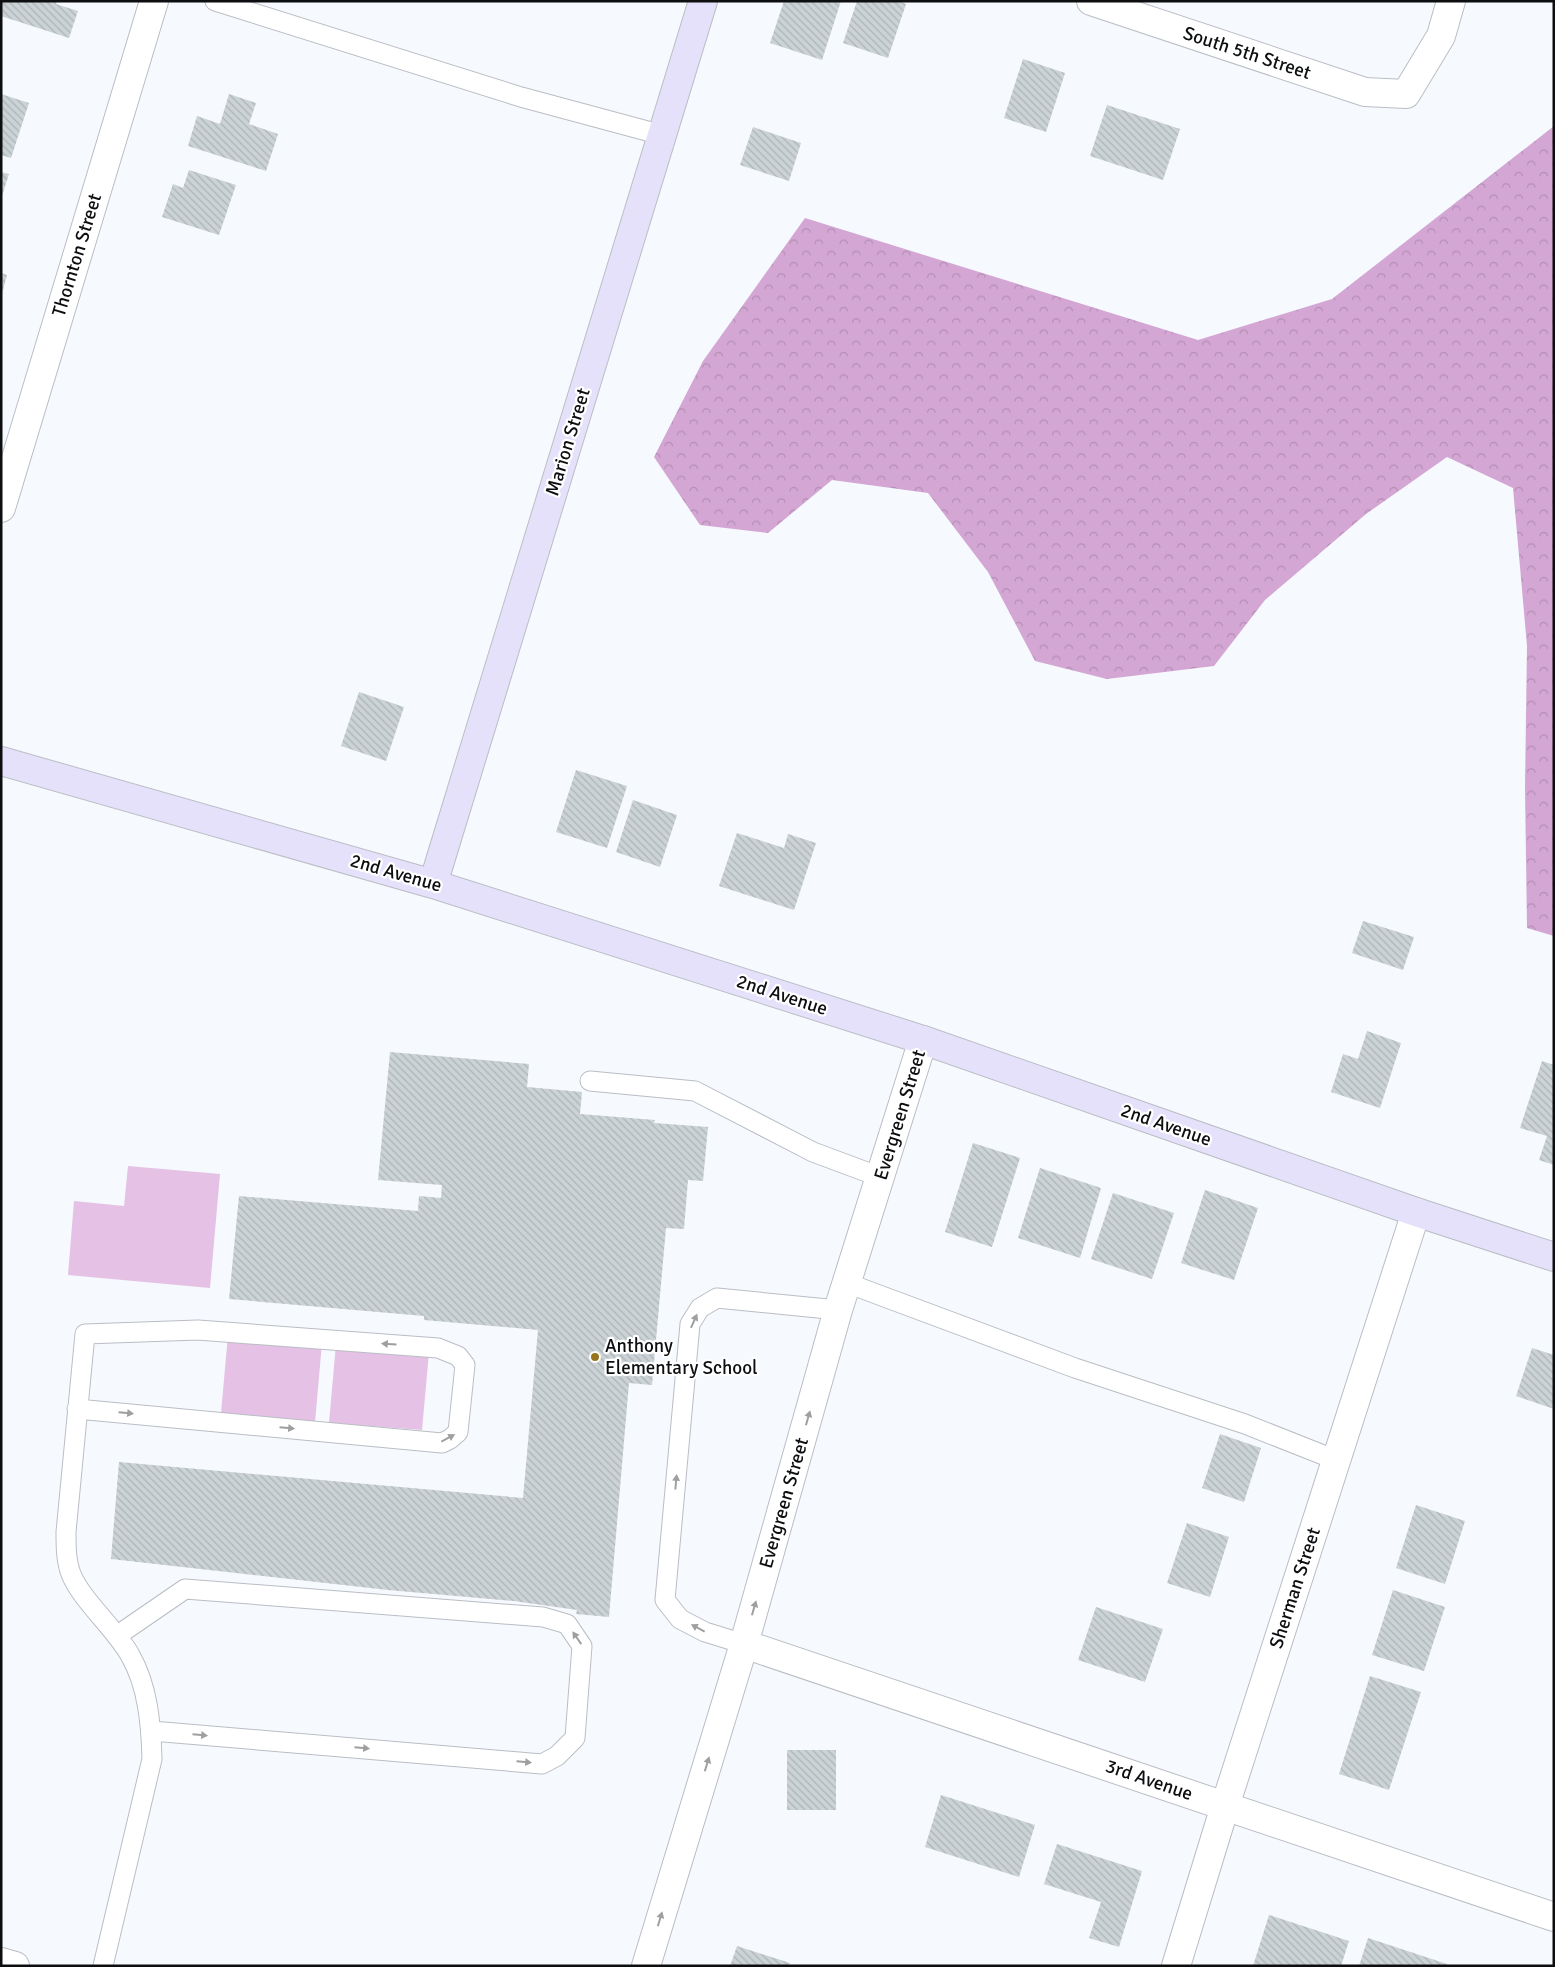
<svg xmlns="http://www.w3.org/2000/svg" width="1555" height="1967" font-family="Signika,sans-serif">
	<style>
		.forest { fill: url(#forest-crowns) }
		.green { fill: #e4c1e5 }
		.building { fill: url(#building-back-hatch) }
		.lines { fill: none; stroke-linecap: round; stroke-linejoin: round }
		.lane-casing { stroke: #babec4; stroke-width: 21 }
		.street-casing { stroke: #babec4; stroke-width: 30 }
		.secondary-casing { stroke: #babec4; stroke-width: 30 }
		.lane { stroke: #fff; stroke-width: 19 }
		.street { stroke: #fff; stroke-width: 28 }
		.secondary { stroke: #e6e1fb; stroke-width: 28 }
		.oneway { fill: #9e9f9f }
		.poi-dot { fill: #99741f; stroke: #fff; stroke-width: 2 }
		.labels { text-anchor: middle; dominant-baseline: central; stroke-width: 4.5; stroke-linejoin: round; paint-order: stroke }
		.street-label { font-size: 19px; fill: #0c0e10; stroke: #fff }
		.poi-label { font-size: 19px; fill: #0c0e10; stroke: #fff; text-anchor: start }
	</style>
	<defs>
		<pattern id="forest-crowns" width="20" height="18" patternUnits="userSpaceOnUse" patternTransform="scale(1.25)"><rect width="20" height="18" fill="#d3a6d4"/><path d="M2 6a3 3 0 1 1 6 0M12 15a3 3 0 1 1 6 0" fill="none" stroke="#b48eb5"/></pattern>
		<pattern id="building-back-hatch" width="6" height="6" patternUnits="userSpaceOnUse" patternTransform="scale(1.25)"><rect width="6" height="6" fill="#cbd3d6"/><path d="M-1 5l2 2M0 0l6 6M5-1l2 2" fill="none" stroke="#adb4b7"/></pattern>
	</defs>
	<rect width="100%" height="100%" fill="#f6f9fe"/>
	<path class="forest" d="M 1554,126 L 1554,936 L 1527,928 L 1525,788 L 1527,646 L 1513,488 L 1447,457 L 1366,514 L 1265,600 L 1214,666 L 1107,679 L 1035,661 L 988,572 L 928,493 L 832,480 L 768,533 L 700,525 L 654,457 L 703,361 L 805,218 L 1198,340 L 1332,299 Z"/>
	<path class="green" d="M 128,1166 L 220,1174 L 210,1288 L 68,1275 L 74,1201 L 124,1206 Z
		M 228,1335 L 322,1343 L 315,1422 L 221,1413 Z
		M 336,1344 L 429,1352 L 422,1430 L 329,1423 Z"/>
	<path class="building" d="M 1,1 L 57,1 L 56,4 L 78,11 L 69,38 L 1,16 Z
		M 784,1 L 841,1 L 822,60 L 770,43 Z
		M 857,1 L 898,1 L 906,4 L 888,58 L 843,43 Z
		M 1023,59 L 1065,73 L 1046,132 L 1004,118 Z
		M 1,94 L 29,103 L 11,158 L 1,155 Z
		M 229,94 L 256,103 L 249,124 L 278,134 L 266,171 L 188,146 L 197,116 L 220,124 Z
		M 1107,105 L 1180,129 L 1163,180 L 1090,156 Z
		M 753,127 L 801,143 L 789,181 L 740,165 Z
		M 189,170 L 236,185 L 219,235 L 162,217 L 173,184 L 183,188 Z
		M 1,172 L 9,174 L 2,196 L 1,196 Z
		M 1,273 L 7,275 L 2,294 L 1,294 Z
		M 359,692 L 404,707 L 386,761 L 341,746 Z
		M 576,770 L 627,786 L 607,848 L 556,832 Z
		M 633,800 L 677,815 L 660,867 L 616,852 Z
		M 737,833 L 784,848 L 788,834 L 816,843 L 794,910 L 719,886 Z
		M 1363,921 L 1414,937 L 1403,970 L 1352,953 Z
		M 1367,1031 L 1401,1043 L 1380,1108 L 1331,1092 L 1343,1054 L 1358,1059 Z
		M 390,1052 L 529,1064 L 527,1087 L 582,1092 L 580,1114 L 655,1120 L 654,1123 L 708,1127 L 703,1181 L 688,1180 L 684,1229 L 666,1228 L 652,1385 L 629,1383 L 609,1617 L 576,1614 L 577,1610 L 514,1601 L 388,1590 L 111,1559 L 119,1462 L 523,1498 L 538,1330 L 424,1320 L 424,1316 L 229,1299 L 239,1196 L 418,1211 L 419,1196 L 441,1198 L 442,1185 L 378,1180 Z
		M 1542,1061 L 1554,1065 L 1554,1165 L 1539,1160 L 1547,1136 L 1520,1128 Z
		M 973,1143 L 1020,1158 L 992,1247 L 945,1232 Z
		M 1040,1168 L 1101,1188 L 1080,1258 L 1018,1238 Z
		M 1205,1190 L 1258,1208 L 1234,1280 L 1181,1263 Z
		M 1113,1193 L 1174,1213 L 1152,1279 L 1091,1259 Z
		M 1532,1348 L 1554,1355 L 1554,1409 L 1516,1396 Z
		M 1220,1434 L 1261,1448 L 1244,1502 L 1202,1488 Z
		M 1416,1505 L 1465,1521 L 1445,1584 L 1396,1568 Z
		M 1187,1523 L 1229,1537 L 1210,1597 L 1167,1583 Z
		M 1393,1590 L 1445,1607 L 1424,1671 L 1372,1655 Z
		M 1096,1607 L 1163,1629 L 1145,1682 L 1078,1660 Z
		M 1370,1676 L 1421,1692 L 1389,1790 L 1339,1774 Z
		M 787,1750 L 836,1750 L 836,1810 L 787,1810 Z
		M 941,1795 L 1035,1825 L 1019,1877 L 925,1847 Z
		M 1057,1844 L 1142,1871 L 1119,1947 L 1089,1938 L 1101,1902 L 1044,1884 Z
		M 1269,1915 L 1349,1941 L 1341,1966 L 1253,1966 Z
		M 1368,1938 L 1447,1964 L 1446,1966 L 1359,1966 Z
		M 737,1946 L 790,1963 L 789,1966 L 730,1966 Z"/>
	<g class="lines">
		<defs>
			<path id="lane" d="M 215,1 L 521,97 L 662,135
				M 590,1081 L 695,1091 L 813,1152 L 880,1177
				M 847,1283 L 1075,1368 L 1245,1424 L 1336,1460
				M 77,1409 L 442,1443 L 450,1439 L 458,1432 L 465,1365 L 458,1356 L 438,1348 L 198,1330 L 85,1334 L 66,1532 C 66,1546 66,1561 71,1574 C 82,1601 115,1628 130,1655 C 148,1686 151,1724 152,1759 L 103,1966
				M 118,1635 L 185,1589 L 543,1617 L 567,1624 L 582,1646 L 575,1738 L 557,1756 L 542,1764 L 152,1731
				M 744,1644 L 705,1632 L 680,1619 L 665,1600 L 690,1324 L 700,1308 L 717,1298 L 838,1310"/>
			<path id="street" d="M 1091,1 L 1365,92 L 1406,94 L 1441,36 L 1451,1
				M 1,508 L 154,1
				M 744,1644 L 1554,1917
				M 1,1962 L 15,1966
				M 646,1966 L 744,1644 L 838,1310 L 923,1040
				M 1176,1966 L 1225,1806 L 1416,1212"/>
			<path id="secondary" d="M 1,761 L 433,884 L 923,1040 L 1416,1212 L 1554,1257
				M 433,884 L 703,1"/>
		</defs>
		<use href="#lane" class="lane-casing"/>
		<use href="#street" class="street-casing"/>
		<use href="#secondary" class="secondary-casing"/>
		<use href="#lane" class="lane"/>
		<use href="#street" class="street"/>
		<use href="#secondary" class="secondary"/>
	</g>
	<defs><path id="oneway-solid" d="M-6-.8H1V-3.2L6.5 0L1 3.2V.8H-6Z" transform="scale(1.25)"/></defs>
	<g class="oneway">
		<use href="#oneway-solid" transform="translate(694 1321) rotate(-66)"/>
		<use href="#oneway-solid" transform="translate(389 1344) rotate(-176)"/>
		<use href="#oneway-solid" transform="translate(126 1413) rotate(5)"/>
		<use href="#oneway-solid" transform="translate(808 1418) rotate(-74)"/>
		<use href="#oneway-solid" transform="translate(287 1428) rotate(5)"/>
		<use href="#oneway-solid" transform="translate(448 1438) rotate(-28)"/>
		<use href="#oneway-solid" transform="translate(676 1482) rotate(-85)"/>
		<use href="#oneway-solid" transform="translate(754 1608) rotate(-74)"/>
		<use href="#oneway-solid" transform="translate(698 1628) rotate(-152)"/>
		<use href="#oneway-solid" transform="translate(577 1638) rotate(-125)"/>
		<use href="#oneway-solid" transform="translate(200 1735) rotate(5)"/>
		<use href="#oneway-solid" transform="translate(362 1748) rotate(5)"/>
		<use href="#oneway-solid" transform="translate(524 1762) rotate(5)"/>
		<use href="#oneway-solid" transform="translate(707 1764) rotate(-73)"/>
		<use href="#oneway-solid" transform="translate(660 1919) rotate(-73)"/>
	</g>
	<circle class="poi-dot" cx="595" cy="1357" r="5"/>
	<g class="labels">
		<g class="street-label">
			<text transform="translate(1247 53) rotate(18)">South 5th Street</text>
			<text transform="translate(77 255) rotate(-73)">Thornton Street</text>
			<text transform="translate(568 442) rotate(-73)">Marion Street</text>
			<text transform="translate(396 873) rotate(16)">2nd Avenue</text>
			<text transform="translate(782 995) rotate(18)">2nd Avenue</text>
			<text transform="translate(900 1115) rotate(-73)">Evergreen Street</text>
			<text transform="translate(1166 1125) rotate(19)">2nd Avenue</text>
			<text transform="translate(784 1503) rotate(-74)">Evergreen Street</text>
			<text transform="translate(1295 1588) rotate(-72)">Sherman Street</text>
			<text transform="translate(1149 1780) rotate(19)">3rd Avenue</text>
		</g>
		<g class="poi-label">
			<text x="605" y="1346">Anthony<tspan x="605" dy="22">Elementary School</tspan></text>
		</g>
	</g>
	<rect width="1555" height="1967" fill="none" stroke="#0c0e10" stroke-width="5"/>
</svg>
